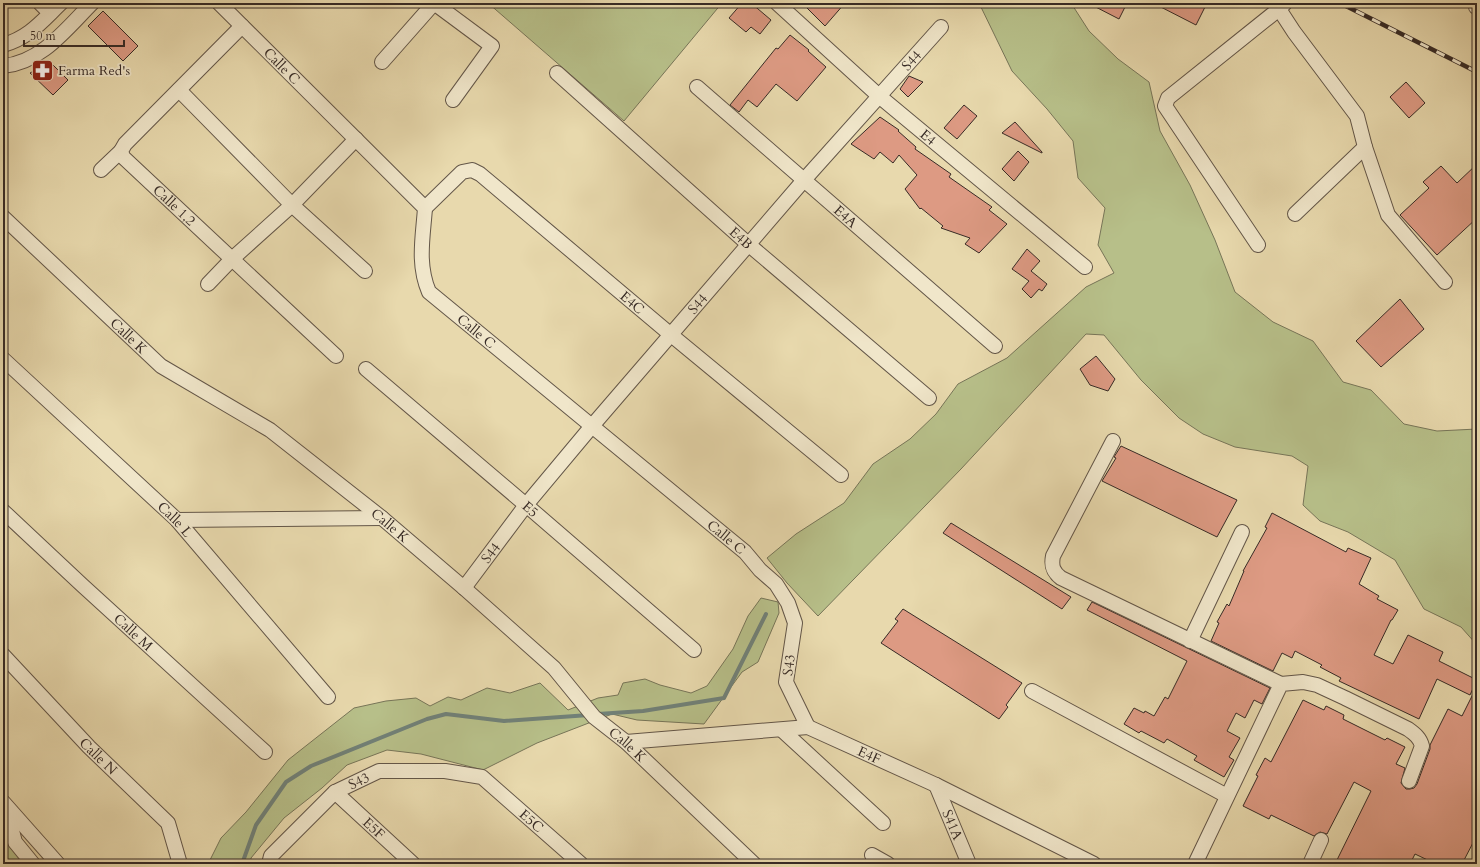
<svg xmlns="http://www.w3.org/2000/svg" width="1480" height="867" font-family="Cardo,serif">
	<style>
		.green { fill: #b7bf89; stroke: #777558 }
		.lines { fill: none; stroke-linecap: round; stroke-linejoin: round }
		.stream { stroke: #718178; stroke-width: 4 }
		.building { fill: #dd9a83; stroke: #372b26 }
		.minor-casing { stroke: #635648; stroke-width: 16 }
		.minor { stroke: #f0e6ca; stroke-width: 14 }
		.rail-casing { stroke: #372b26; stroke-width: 4.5 }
		.rail { stroke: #f0e6ca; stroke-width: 3; stroke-dasharray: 9; stroke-linecap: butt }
		.labels { text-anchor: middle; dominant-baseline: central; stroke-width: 3.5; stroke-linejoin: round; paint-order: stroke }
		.street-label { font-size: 14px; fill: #372b26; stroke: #f0e6ca }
		.poi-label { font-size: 14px; fill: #372b26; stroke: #f0e6ca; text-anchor: start }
	</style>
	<rect width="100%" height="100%" fill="#e8d9ad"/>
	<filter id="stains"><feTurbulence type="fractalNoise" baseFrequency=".005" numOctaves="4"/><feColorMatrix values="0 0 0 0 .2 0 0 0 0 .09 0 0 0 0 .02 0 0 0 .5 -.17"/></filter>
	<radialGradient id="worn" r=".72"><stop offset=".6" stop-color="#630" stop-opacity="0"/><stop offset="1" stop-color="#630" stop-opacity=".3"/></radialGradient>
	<path class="green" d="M 488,3 L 722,3 L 624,121 Z
		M 979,3 L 1071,3 L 1089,31 L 1118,59 L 1149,82 L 1160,131 L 1190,185 L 1215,240 L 1235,292 L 1273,322 L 1313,341 L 1343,382 L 1371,390 L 1404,424 L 1437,431 L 1477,429 L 1477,645 L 1461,627 L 1424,609 L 1395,560 L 1348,532 L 1320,521 L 1303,505 L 1308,466 L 1292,456 L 1235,447 L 1203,434 L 1179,418 L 1141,380 L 1104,335 L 1086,334 L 961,469 L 818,616 L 787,583 L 767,558 L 796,534 L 844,503 L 873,464 L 910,439 L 936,414 L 958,384 L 1007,358 L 1086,287 L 1114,273 L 1098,245 L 1105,208 L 1078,178 L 1073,141 L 1047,109 L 1012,71 Z
		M 761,598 L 778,602 L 779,613 L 758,662 L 742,672 L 704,724 L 637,720 L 612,714 L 537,743 L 483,770 L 421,754 L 387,750 L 347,765 L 322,788 L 284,818 L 251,858 L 251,864 L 208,864 L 221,838 L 246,812 L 288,760 L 354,708 L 386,701 L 416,698 L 430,706 L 448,697 L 461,700 L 487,688 L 510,693 L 540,683 L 568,710 L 598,698 L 618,695 L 623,683 L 645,679 L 660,685 L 691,693 L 707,686 L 733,649 L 748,616 Z
		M 3,833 L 15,842 L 33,864 L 3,864 Z"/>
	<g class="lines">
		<path class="stream" d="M 598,714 L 643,711 L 724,698 L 766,614
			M 242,864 L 256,825 L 286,782 L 311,766 L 427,719 L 446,714 L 504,721 L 589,715"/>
	</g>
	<path class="building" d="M 742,3 L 751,3 L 771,20 L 760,34 L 751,27 L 746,32 L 729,18 Z
		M 802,3 L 845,3 L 825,26 Z
		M 1088,3 L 1127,3 L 1119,19 Z
		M 1153,3 L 1207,3 L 1196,25 Z
		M 103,11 L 138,46 L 123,61 L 88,26 Z
		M 790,35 L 809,50 L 808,51 L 826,67 L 797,101 L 776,84 L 757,107 L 748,100 L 739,112 L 730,105 L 776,48 L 778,49 Z
		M 50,62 L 68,80 L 53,95 L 30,73 Z
		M 909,76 L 923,82 L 908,97 L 900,89 Z
		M 1406,82 L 1425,103 L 1409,118 L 1390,97 Z
		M 964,105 L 977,116 L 957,139 L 944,128 Z
		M 880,117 L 899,130 L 898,131 L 916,147 L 915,149 L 951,174 L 949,177 L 992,207 L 989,210 L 1007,224 L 979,253 L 965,244 L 970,238 L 941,228 L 943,226 L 921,208 L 920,209 L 905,189 L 917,175 L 899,155 L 893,163 L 880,152 L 874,159 L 851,144 Z
		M 1015,122 L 1042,152 L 1042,153 L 1002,133 Z
		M 1018,151 L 1029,162 L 1014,181 L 1002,169 Z
		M 1477,164 L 1477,218 L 1437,255 L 1400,215 L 1429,188 L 1423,182 L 1441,166 L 1457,183 Z
		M 1027,249 L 1040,261 L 1031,271 L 1047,284 L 1042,291 L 1039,289 L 1031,298 L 1022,289 L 1029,281 L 1012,269 Z
		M 1400,299 L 1424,329 L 1381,367 L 1356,341 Z
		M 1096,356 L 1115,379 L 1108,391 L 1090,385 L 1080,369 Z
		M 1121,446 L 1237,500 L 1217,537 L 1102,481 L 1116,458 L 1114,457 Z
		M 1272,513 L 1346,552 L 1348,548 L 1371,558 L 1359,584 L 1379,596 L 1377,599 L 1398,610 L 1392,620 L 1391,620 L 1374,655 L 1393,664 L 1408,635 L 1443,652 L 1439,661 L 1477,680 L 1470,695 L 1437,679 L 1419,719 L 1339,681 L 1341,678 L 1320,667 L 1322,665 L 1295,651 L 1292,658 L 1282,653 L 1273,671 L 1211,641 L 1219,623 L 1217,622 L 1227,604 L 1229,606 L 1244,571 L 1243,571 L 1267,528 L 1265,527 Z
		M 951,523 L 1071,597 L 1062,609 L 943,533 Z
		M 1092,602 L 1270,688 L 1262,704 L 1254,700 L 1245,718 L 1236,713 L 1227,731 L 1240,738 L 1229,757 L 1234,760 L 1224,777 L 1194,760 L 1197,756 L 1167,739 L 1164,743 L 1141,731 L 1139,733 L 1124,724 L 1134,708 L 1144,713 L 1145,711 L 1154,716 L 1165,697 L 1168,699 L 1187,661 L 1087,610 Z
		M 903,609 L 1022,683 L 1006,705 L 1008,707 L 999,719 L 881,643 L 898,621 L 895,619 Z
		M 1477,686 L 1477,835 L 1462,864 L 1436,864 L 1415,854 L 1410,864 L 1335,864 L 1371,791 L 1354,782 L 1327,834 L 1320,832 L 1314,836 L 1271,815 L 1269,819 L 1243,806 L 1258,776 L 1256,775 L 1265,758 L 1271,762 L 1303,700 L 1324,710 L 1326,706 L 1344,715 L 1343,719 L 1385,740 L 1387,738 L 1405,747 L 1396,764 L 1405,768 L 1401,783 L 1406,789 L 1410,789 L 1414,788 L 1417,784 L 1430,749 L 1430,745 L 1448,709 L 1462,716 Z"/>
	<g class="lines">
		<defs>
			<g id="minor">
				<path d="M 40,3 L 50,13"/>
				<path id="s1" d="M 219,3 L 425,208 C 423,237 417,264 429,292 L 745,552 L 760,570 L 776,584 L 788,603 L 795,623 L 786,682 L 808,727"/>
				<path d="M 434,3 L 492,46 L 453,100"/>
				<path id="s2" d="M 777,3 L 879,96 L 1085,267"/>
				<path d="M 1285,3 L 1279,9 L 1294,32 L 1357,116 L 1365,147 L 1388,215 L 1445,282"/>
				<path d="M 1476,7 L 1477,6"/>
				<path id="s3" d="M 242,26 L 125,144 L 121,151 L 123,157 L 232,259 L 292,205 L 356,139"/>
				<path d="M 3,45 C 29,38 42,21 61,3"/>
				<path d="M 382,62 L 434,3"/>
				<path d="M 3,66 C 41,63 67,28 92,3"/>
				<path id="s4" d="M 557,73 L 748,244 L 929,398"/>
				<path id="s5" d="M 697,87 L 995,346"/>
				<path d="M 179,90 L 292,205 L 365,271"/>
				<path d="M 101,170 L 121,151"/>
				<path id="s6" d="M 425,208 L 462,172 L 472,170 L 480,174 L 670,334 L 841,475"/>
				<path d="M 1295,214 L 1365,147"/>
				<path id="s7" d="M 3,217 L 161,366 L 270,430 L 382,518 L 464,588 L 554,668 L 594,717 L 626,742 L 754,864"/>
				<path d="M 1258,245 L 1165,106 L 1168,98 L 1279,9"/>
				<path d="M 208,284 L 232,259 L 336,356"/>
				<path id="s8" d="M 3,359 L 177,520 L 328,697"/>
				<path id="s9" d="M 366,369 L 526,505 L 694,650"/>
				<path d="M 1113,441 L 1053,556 C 1051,566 1053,572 1061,578 L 1281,684"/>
				<path id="s10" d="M 3,511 L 82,585 L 265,752"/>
				<path d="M 177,520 L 382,518"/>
				<path id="s11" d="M 464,588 L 526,505 L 592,426 L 804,180 L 941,27"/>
				<path d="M 1190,641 L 1242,532"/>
				<path id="s12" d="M 3,655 L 89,747 L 168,823 L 180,864"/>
				<path d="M 1032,691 L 1227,796"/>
				<path d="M 782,730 L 883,823"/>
				<path id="s13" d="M 626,742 L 808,727 L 936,785 L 1094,864"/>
				<path id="s14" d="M 936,785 L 969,864"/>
				<path id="s15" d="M 335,792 L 413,864"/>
				<path d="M 3,802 L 58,864"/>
				<path d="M 6,808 L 15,842 L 33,864"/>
				<path d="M 872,855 L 888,864"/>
				<path id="s16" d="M 269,864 L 271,856 L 335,792 L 379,771 L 445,771 L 482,777 L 581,864"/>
				<path d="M 1195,864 L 1281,684 L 1303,682 L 1317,685 L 1345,698 L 1408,729 C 1415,734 1420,738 1422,746 L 1409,781"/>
				<path d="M 1310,864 L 1321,840"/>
			</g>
		</defs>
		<use href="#minor" class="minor-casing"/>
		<use href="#minor" class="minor"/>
		<defs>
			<path id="rail" d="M 1340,3 L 1477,72"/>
		</defs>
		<use href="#rail" class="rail-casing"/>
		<use href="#rail" class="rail"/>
	</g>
	<defs>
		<symbol id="pharmacy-square" viewBox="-11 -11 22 22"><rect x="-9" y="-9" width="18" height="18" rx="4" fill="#8f2418" stroke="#f0e6ca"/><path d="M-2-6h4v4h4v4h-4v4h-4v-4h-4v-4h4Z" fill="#fff"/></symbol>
	</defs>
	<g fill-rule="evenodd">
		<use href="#pharmacy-square" x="30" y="58" width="25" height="25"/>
	</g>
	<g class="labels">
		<g class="street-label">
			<text stroke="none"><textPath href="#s11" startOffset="692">S44</textPath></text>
			<text stroke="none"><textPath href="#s1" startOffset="89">Calle C</textPath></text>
			<text stroke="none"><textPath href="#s2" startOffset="202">E4</textPath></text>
			<text stroke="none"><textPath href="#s3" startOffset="251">Calle 1,2</textPath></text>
			<text stroke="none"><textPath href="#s5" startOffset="197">E4A</textPath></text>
			<text stroke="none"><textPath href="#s4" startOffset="247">E4B</textPath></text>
			<text stroke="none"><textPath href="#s6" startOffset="270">E4C</textPath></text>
			<text stroke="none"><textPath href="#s11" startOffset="368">S44</textPath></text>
			<text stroke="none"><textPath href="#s1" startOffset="437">Calle C</textPath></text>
			<text stroke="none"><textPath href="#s7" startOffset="173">Calle K</textPath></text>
			<text stroke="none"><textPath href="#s9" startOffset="216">E5</textPath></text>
			<text stroke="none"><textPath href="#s8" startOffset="235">Calle L</textPath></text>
			<text stroke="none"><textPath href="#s7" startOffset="497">Calle K</textPath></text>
			<text stroke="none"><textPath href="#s1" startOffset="761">Calle C</textPath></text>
			<text stroke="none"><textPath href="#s11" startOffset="44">S44</textPath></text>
			<text stroke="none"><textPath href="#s10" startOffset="178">Calle M</textPath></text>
			<text transform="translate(789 665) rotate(-82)">S43</text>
			<text stroke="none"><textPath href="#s7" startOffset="821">Calle K</textPath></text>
			<text stroke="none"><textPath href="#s13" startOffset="250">E4F</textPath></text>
			<text stroke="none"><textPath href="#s12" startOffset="139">Calle N</textPath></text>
			<text stroke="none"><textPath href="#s16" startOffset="125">S43</textPath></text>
			<text stroke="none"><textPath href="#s16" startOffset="317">E5C</textPath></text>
			<text stroke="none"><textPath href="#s14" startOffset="43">S41A</textPath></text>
			<text stroke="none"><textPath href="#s15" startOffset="53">E5F</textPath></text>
		</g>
		<g class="poi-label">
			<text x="58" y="70">Farma Red's</text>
		</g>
	</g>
	<rect width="1480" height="867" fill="none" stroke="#e8d9ad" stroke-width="16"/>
	<rect x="4" y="4" width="1472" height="859" fill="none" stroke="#372b26" stroke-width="2"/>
	<rect x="8" y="8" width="1464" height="851" fill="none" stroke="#372b26"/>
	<path d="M24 40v6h100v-6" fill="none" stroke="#372b26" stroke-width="2"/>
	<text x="30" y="40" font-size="12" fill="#372b26" stroke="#f0e6ca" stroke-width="3" paint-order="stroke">50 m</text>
	<rect width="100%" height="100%" filter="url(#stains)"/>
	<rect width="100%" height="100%" fill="url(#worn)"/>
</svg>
